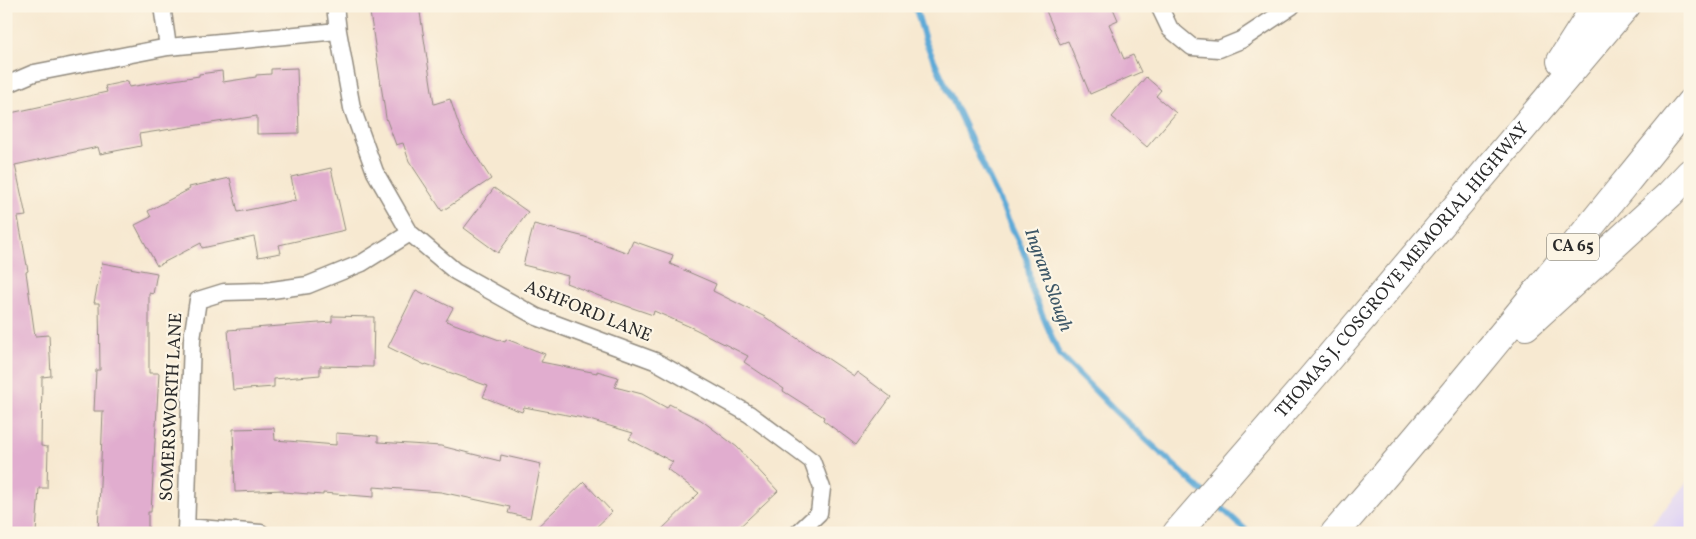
<svg xmlns="http://www.w3.org/2000/svg" width="1696" height="539" font-family="Vollkorn,serif">
	<style>
		.built { fill: #e0d4f4 }
		.lines { fill: none; stroke-linecap: round; stroke-linejoin: round }
		.stream { stroke: #5eaad7; stroke-width: 6 }
		.building { fill: #e1adcf }
		.street-casing { stroke: #918a7e; stroke-width: 19 }
		.highway-casing { stroke: #918a7e; stroke-width: 30 }
		.street { stroke: #fff; stroke-width: 16 }
		.highway { stroke: #fff; stroke-width: 28 }
		.labels { text-anchor: middle; dominant-baseline: central; stroke-width: 4.5; stroke-linejoin: round; paint-order: stroke }
		.shield { fill: #fcf5e5; stroke: #6a6863; stroke-width: 1 }
		.shield-label { font-size: 16px; font-weight: bold; fill: #2b2b2b }
		.street-label { font-size: 18px; fill: #2b2b2b; stroke: #fcf5e5 }
		.water-label { font-size: 19px; font-style: italic; fill: #3d5767; stroke: #fcf5e5 }
	</style>
	<rect width="100%" height="100%" fill="#fcf5e5"/>
	<filter id="ink" filterUnits="userSpaceOnUse"><feTurbulence type="fractalNoise" baseFrequency=".02" numOctaves="2"/><feDisplacementMap in="SourceGraphic" scale="10" xChannelSelector="R" yChannelSelector="G"/><feConvolveMatrix kernelMatrix="1 2 1 2 8 2 1 2 1" color-interpolation-filters="sRGB"/></filter>
	<filter id="wash" filterUnits="userSpaceOnUse"><feTurbulence type="fractalNoise" baseFrequency=".0096" numOctaves="4" result="noise"/><feDisplacementMap in="SourceGraphic" scale="20" xChannelSelector="R" yChannelSelector="G"/><feGaussianBlur stdDeviation="1.12" result="paint"/><feColorMatrix in="noise" values="0 0 0 0 0 0 0 0 0 0 0 0 0 0 0 0 0 1.4 0 .05"/><feComposite in="paint" operator="in"/></filter>
	<g filter="url(#wash)">
		<rect width="100%" height="100%" fill="#f7e9d1"/>
		<path class="built" d="M 1690,478 L 1690,533 L 1645,533 Z"/>
		<g class="lines">
			<path class="stream" d="M 915,6 L 926,43 L 1027,260 L 1031,288 L 1059,354 L 1114,410 L 1203,492
				M 1213,500 L 1249,533"/>
		</g>
		<g id="blocks">
			<path class="building" d="M 369,6 L 419,6 L 434,104 L 450,99 L 462,134 L 491,179 L 442,211 L 409,161 L 403,143 L 396,145 L 386,118 Z
				M 1044,6 L 1112,6 L 1118,20 L 1109,24 L 1124,59 L 1133,55 L 1141,72 L 1090,94 L 1068,41 L 1060,44 Z
				M 297,68 L 299,133 L 257,134 L 257,116 L 139,134 L 141,146 L 100,154 L 98,147 L 15,165 L 26,216 L 18,217 L 28,271 L 26,272 L 35,336 L 49,335 L 51,376 L 42,377 L 41,446 L 48,447 L 47,488 L 39,488 L 36,533 L 6,533 L 6,114 L 107,92 L 105,86 L 128,81 L 129,87 L 199,76 L 199,74 L 222,71 L 223,82 L 256,77 L 256,75 L 271,74 L 271,69 Z
				M 1146,77 L 1161,90 L 1156,96 L 1176,113 L 1147,147 L 1112,117 Z
				M 331,168 L 345,230 L 279,245 L 281,253 L 258,257 L 254,237 L 202,248 L 201,243 L 157,266 L 135,225 L 151,217 L 148,211 L 190,189 L 189,187 L 230,178 L 238,212 L 296,200 L 291,177 Z
				M 494,188 L 528,212 L 498,253 L 464,228 Z
				M 534,224 L 585,237 L 628,253 L 633,241 L 673,255 L 670,264 L 716,284 L 713,291 L 765,317 L 854,376 L 857,372 L 891,397 L 856,445 L 823,420 L 824,417 L 783,391 L 784,389 L 744,362 L 748,356 L 695,329 L 654,311 L 653,315 L 612,301 L 566,283 L 568,276 L 523,265 Z
				M 102,263 L 157,273 L 153,294 L 149,293 L 149,373 L 159,373 L 151,512 L 148,512 L 148,533 L 98,533 L 103,411 L 94,411 L 96,370 L 100,370 L 99,303 L 94,303 Z
				M 416,290 L 453,308 L 446,321 L 505,342 L 506,339 L 545,354 L 541,362 L 597,373 L 597,371 L 618,377 L 615,387 L 642,394 L 667,408 L 669,404 L 701,420 L 737,447 L 778,491 L 733,533 L 658,533 L 699,493 L 667,469 L 673,462 L 629,439 L 633,433 L 583,418 L 524,407 L 522,412 L 483,397 L 488,386 L 426,364 L 425,365 L 388,347 Z
				M 332,316 L 374,317 L 373,367 L 320,366 L 320,375 L 274,379 L 274,387 L 233,390 L 228,330 L 332,322 Z
				M 274,428 L 275,440 L 336,445 L 336,433 L 378,436 L 378,442 L 441,446 L 500,461 L 501,455 L 541,464 L 530,518 L 508,513 L 510,507 L 441,492 L 374,487 L 374,497 L 323,493 L 323,495 L 283,492 L 283,490 L 235,492 L 233,429 Z
				M 584,482 L 612,512 L 590,533 L 531,533 Z"/>
		</g>
	</g>
	<g filter="url(#ink)">
		<use href="#blocks" fill-opacity="0" stroke="#918a7e" stroke-width="1"/>
		<g class="lines">
			<defs>
				<path id="street" d="M 162,6 L 168,47
					M 335,6 L 338,31 L 352,108 L 375,172 L 410,233 L 455,271 L 537,317 L 655,361 L 749,414 L 812,461 L 822,488 L 819,513 L 798,533
					M 1159,6 L 1170,29 L 1192,47 L 1219,49 L 1241,40 L 1292,6
					M 6,85 L 34,73 L 168,47 L 338,31
					M 186,527 L 261,533
					M 186,533 L 192,339 L 198,300 L 224,292 L 265,291 L 308,285 L 362,263 L 410,233"/>
				<g id="highway">
					<path d="M 1561,61 L 1596,6"/>
					<path d="M 1526,326 L 1670,194 L 1690,173"/>
					<path id="s1" d="M 1177,533 L 1310,380 L 1626,6"/>
					<path d="M 1335,533 C 1457,393 1573,247 1690,103"/>
				</g>
			</defs>
			<use href="#street" class="street-casing"/>
			<use href="#highway" class="highway-casing"/>
			<use href="#street" class="street"/>
			<use href="#highway" class="highway"/>
		</g>
	</g>
	<g class="labels">
		<rect class="shield" x="1547" y="233.5" width="52" height="27" rx="4"/>
		<g class="shield-label">
			<text x="1573" y="247">CA 65</text>
		</g>
		<g class="street-label">
			<text stroke="none"><textPath href="#s1" startOffset="346">THOMAS J. COSGROVE MEMORIAL HIGHWAY</textPath></text>
			<text transform="translate(588 312) rotate(22)">ASHFORD LANE</text>
			<text transform="translate(172 407) rotate(-87)">SOMERSWORTH LANE</text>
		</g>
		<g class="water-label">
			<text transform="translate(1048 280) rotate(70)">Ingram Slough</text>
		</g>
	</g>
	<rect width="1696" height="539" fill="none" stroke="#fcf5e5" stroke-width="25"/>
</svg>
